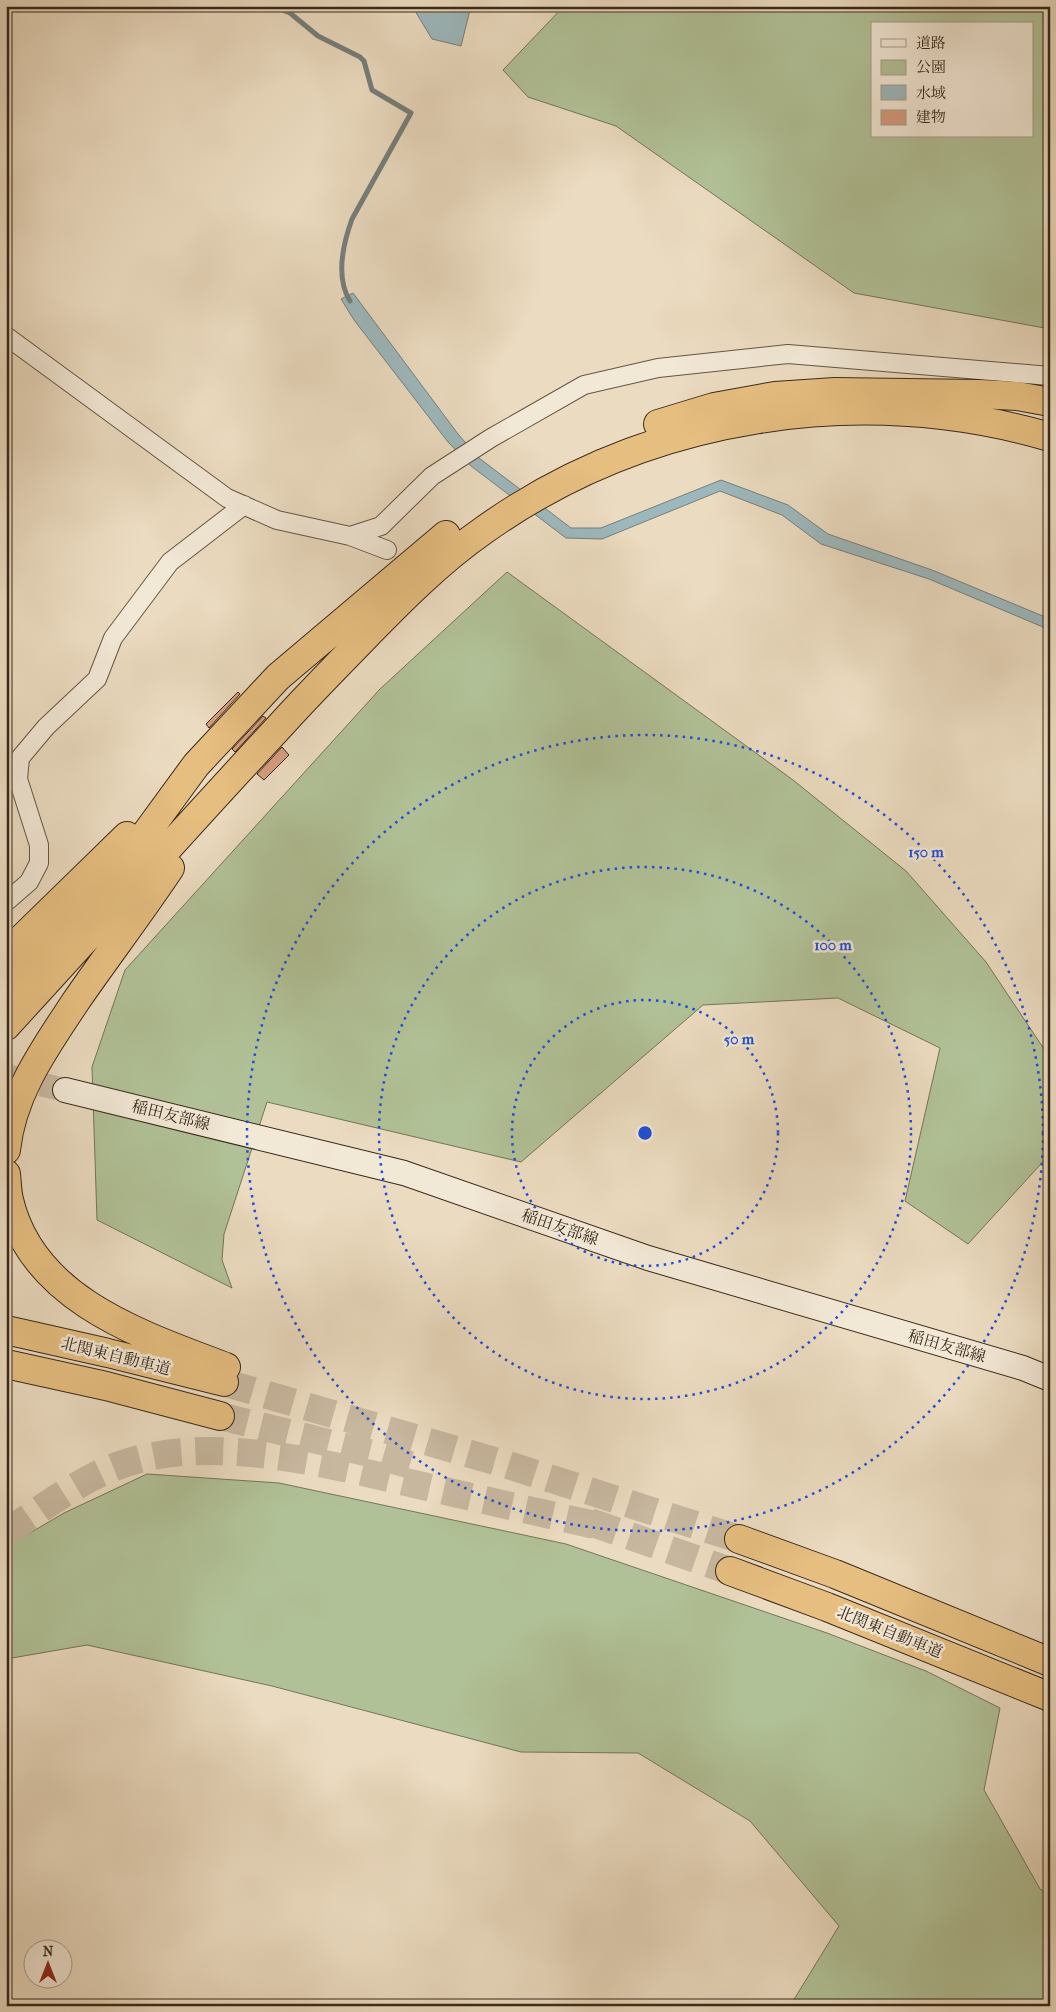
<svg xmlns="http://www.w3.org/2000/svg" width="1056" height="2012" font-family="'IM FELL French Canon','Noto Serif JP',serif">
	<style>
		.green { fill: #b1c197; stroke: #747558; fill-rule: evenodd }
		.water { fill: #9db8bd; stroke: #757f7c }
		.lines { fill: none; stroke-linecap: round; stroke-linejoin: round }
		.stream { stroke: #757f7c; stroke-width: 5 }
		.building { fill: #d69d80; stroke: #38291a }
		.secondary-tunnel { stroke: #c7b79f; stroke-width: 24; stroke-dasharray: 24 12; stroke-linecap: butt }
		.motorway-tunnel { stroke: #c7b79f; stroke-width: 28; stroke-dasharray: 28 14; stroke-linecap: butt }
		.minor-casing { stroke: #655644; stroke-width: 20 }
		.secondary-casing { stroke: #38291a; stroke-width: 26 }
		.motorway-casing { stroke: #38291a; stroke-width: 30 }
		.minor { stroke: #f2e8d6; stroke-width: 18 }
		.secondary { stroke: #f2e8d6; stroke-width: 24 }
		.motorway { stroke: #e6be80; stroke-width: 28 }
		.ring { fill: none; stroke: #1d4ed8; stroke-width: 2.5; stroke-dasharray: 2.5 5 }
		.labels { text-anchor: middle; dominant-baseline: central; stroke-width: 5; stroke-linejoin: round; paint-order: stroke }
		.street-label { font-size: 16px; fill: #38291a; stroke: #f2e8d6 }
		.centre { fill: #1d4ed8; stroke: #f2e8d6; stroke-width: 2.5 }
		.ring-label { font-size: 15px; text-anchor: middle; font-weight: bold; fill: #1d4ed8; stroke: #f2e8d6; stroke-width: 5; stroke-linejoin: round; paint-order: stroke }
	</style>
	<rect width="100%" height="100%" fill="#ebdbc0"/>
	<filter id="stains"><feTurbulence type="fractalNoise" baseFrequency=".004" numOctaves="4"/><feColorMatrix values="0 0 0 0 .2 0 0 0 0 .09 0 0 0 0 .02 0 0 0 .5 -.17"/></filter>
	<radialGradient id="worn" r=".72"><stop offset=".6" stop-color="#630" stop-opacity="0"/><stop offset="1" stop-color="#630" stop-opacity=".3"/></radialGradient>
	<path class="green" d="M 564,6 L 1050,6 L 1050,329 L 854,293 L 616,126 L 528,97 L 503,70 ZM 872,24 L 1032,24 L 1032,136 L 872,136 Z
		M 507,572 L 793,780 L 906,871 L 986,962 L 1050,1058 L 1050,1154 L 968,1244 L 905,1201 L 940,1048 L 838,998 L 703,1005 L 521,1162 L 267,1102 L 224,1234 L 222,1260 L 232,1288 L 97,1220 L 92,1067 L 125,970 L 380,689 Z
		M 147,1474 L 279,1483 L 566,1544 L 827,1633 L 926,1671 L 1000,1708 L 984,1790 L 1040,1889 L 1050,1895 L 1050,2006 L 790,2006 L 839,1926 L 750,1821 L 638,1753 L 521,1752 L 272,1686 L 87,1645 L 6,1659 L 6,1547 L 64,1513 Z"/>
	<path class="water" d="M 412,6 L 476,6 L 470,10 L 461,46 L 432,39 Z
		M 353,293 L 458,434 L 479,458 L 571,528 L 601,528 L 721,480 L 788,505 L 828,534 L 932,570 L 1050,619 L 1050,630 L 929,579 L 821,544 L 782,515 L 720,491 L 602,539 L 566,538 L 471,466 L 448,442 L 354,320 L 341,299 Z"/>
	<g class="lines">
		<path class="stream" d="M 272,6 L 290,13 L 318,36 L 360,57 L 364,61 L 372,90 L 411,113 L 352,219 C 343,244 335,277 350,301"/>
	</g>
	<path class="building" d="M 238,692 L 240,694 L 209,728 L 206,724 Z
		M 263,716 L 266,718 L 235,752 L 232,749 Z
		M 282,747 L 289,755 L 264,780 L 257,774 Z"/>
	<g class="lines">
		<path class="secondary-tunnel" d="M 6,1076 L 65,1090"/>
		<path class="motorway-tunnel" d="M 226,1383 L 508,1465 L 739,1539
			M 220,1416 L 373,1454 L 420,1468
			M 590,1522 L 730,1571
			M 6,1533 C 42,1508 79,1480 120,1465 C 211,1432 331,1465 423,1486 C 484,1500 546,1514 608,1528"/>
		<defs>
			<path id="minor" d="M 6,336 L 227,498 L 277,520 L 350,536 L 387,550
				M 350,536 L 381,526 L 432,476 L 491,438 L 584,385 L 658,368 L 788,354 L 1050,376
				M 6,902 L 29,882 L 39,863 L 39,845 L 18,779 L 20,758 L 46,727 L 97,679 L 113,638 L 170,562 L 244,505"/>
			<path id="secondary" d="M 65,1090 L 404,1173 L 648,1258 L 1023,1368 L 1050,1379"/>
			<path id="motorway" d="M 658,424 L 714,407 L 775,396 L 835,392 L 980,394 L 1017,396 L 1050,402
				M 6,954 L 127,836
				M 6,994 L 109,884 L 196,765 L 278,677 L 446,535
				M 6,1026 C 98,926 188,825 280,726 C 306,697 333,670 360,642 C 399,602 438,562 484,530 C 647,414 859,382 1050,437
				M 6,1150 C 12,1093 45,1048 76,1001 C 107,956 140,913 170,868
				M 6,1174 C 7,1183 7,1192 9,1200 C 32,1300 142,1335 226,1367
				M 6,1330 L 108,1353 L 224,1382
				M 6,1364 L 106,1386 L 220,1416
				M 739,1539 L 835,1574 L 1050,1662
				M 730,1571 L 827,1607 L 1050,1697"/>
		</defs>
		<use href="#minor" class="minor-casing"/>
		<use href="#secondary" class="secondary-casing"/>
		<use href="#motorway" class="motorway-casing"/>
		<use href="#minor" class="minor"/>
		<use href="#secondary" class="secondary"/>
		<use href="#motorway" class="motorway"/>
	</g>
	<g class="ring">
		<circle cx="645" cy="1133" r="133"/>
		<circle cx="645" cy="1133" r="266"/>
		<circle cx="645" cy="1133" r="398"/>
	</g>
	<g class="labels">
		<g class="street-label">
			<text transform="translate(171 1115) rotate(14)">稲田友部線</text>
			<text transform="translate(560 1227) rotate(19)">稲田友部線</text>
			<text transform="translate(947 1346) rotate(16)">稲田友部線</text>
			<text transform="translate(116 1356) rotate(14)">北関東自動車道</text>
			<text transform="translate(890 1632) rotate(22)">北関東自動車道</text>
		</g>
	</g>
	<circle cx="645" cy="1133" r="8" class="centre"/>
	<g class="ring-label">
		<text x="926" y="857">150 m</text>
		<text x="833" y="950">100 m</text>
		<text x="739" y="1044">50 m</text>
	</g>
	<rect width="1056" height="2012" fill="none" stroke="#ebdbc0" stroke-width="25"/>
	<rect x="8" y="8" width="1041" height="1997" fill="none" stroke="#38291a" stroke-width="2.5"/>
	<rect x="12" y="12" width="1031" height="1987" fill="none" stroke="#38291a"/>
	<rect x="871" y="22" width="162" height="115" fill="#f2e8d6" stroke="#a89c8b"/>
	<rect x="881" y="39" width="25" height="8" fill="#f2e8d6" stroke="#a89c8b"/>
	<text x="916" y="48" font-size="15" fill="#38291a">道路</text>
	<rect x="881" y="60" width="25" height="15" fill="#b1c197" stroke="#a89c8b"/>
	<text x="916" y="72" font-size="15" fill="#38291a">公園</text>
	<rect x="881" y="85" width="25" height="15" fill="#9db8bd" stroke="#a89c8b"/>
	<text x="916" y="98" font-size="15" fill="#38291a">水域</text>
	<rect x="881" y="110" width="25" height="15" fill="#d69d80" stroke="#a89c8b"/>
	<text x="916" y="122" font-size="15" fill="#38291a">建物</text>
	<g transform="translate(48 1964)"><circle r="24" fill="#f2e8d6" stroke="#a89c8b"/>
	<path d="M0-4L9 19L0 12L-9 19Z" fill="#8f2418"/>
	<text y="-8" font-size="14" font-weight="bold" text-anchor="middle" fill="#38291a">N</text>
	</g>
	<rect width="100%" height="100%" filter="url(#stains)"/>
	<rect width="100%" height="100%" fill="url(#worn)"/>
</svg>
